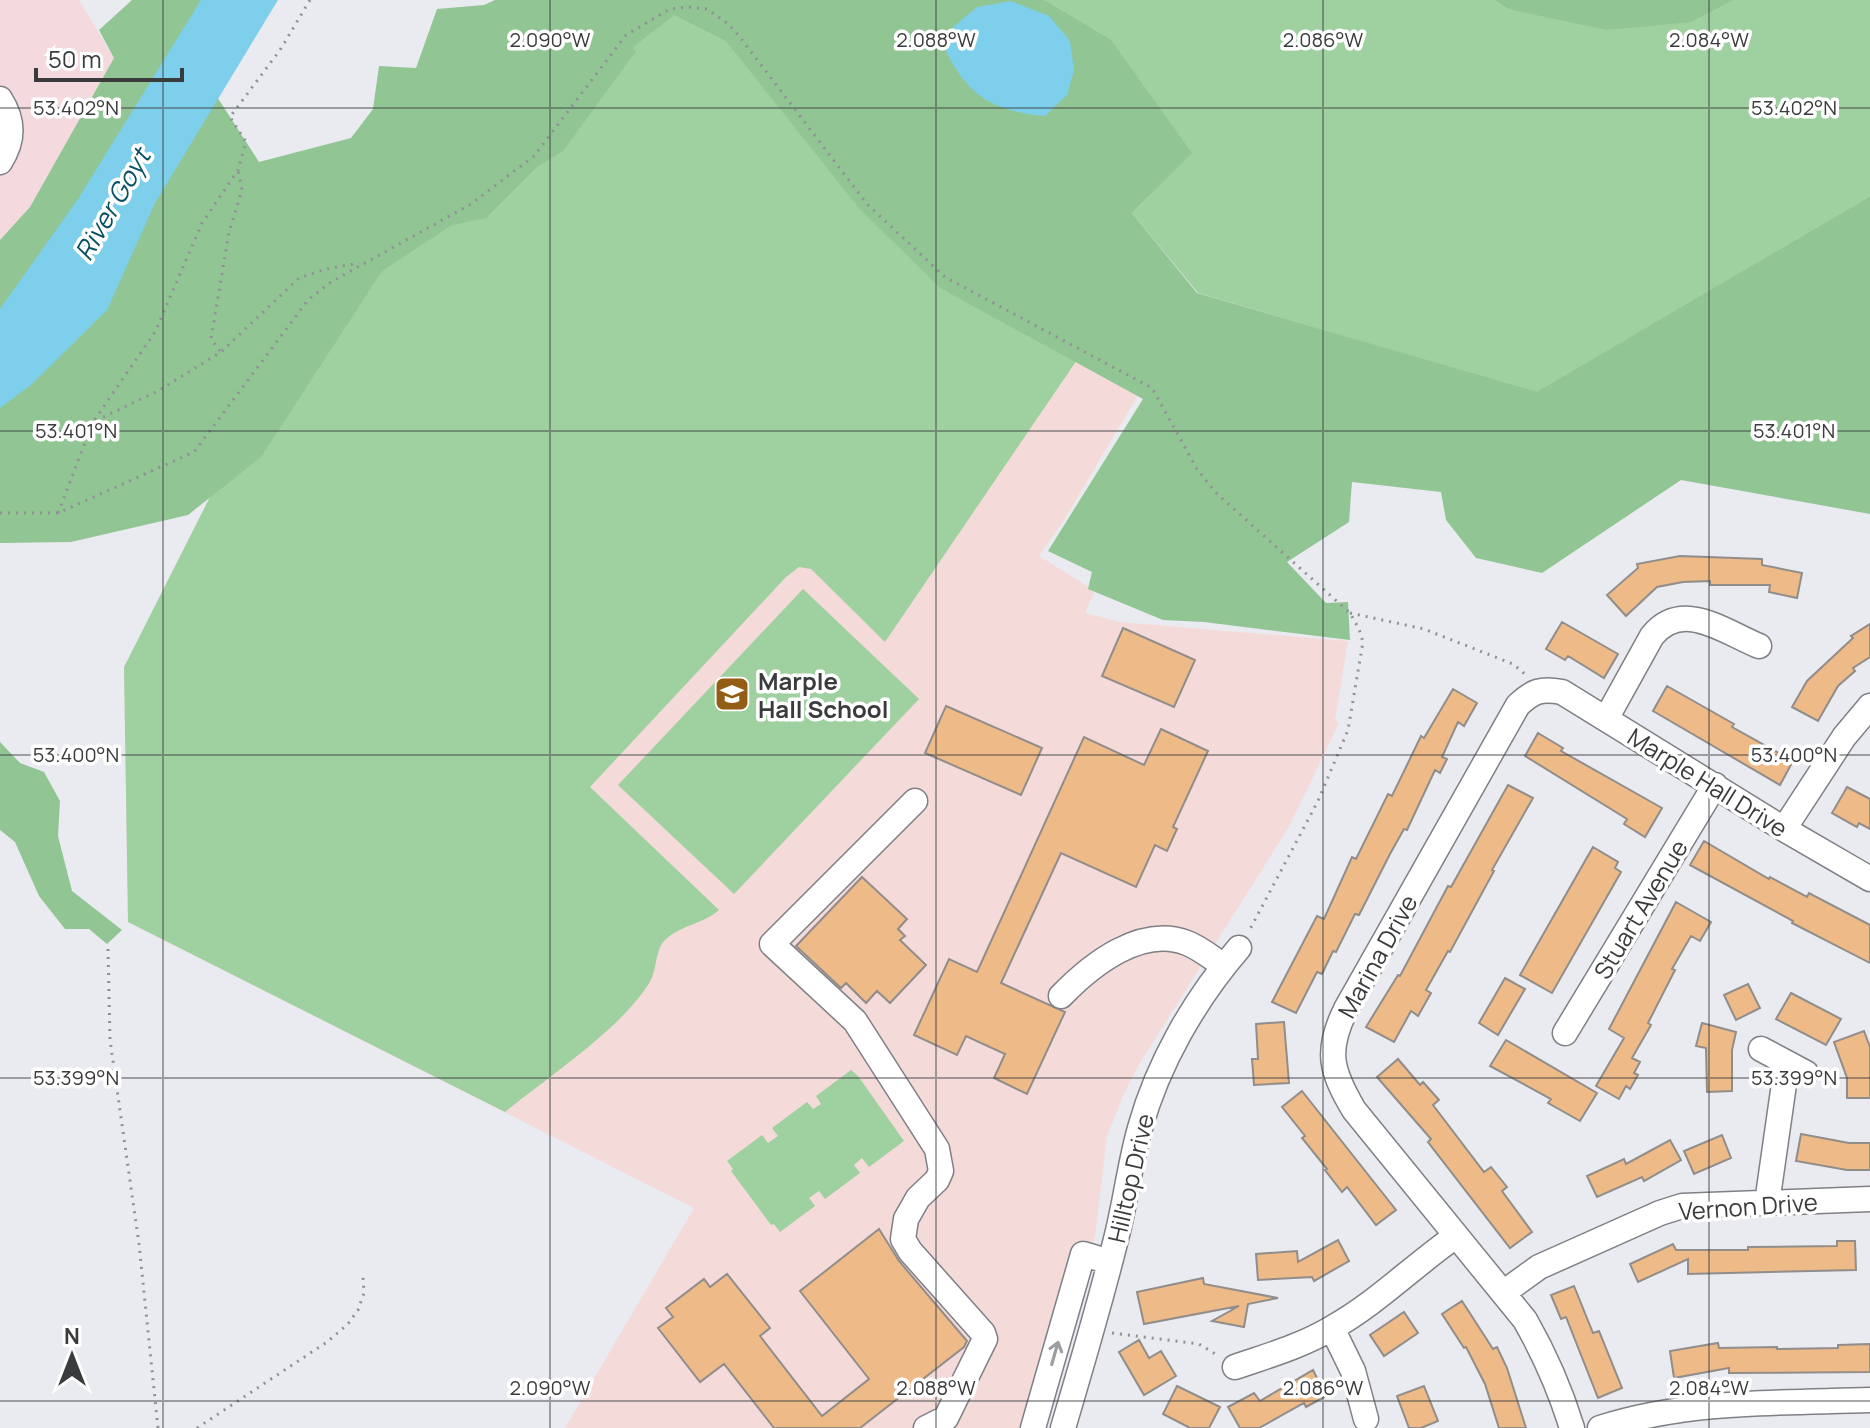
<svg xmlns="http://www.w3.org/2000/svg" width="1870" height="1428" font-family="Manrope,sans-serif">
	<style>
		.industrial { fill: #f4dade }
		.education { fill: #f5dada }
		.green { fill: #9ed0a0 }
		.forest { fill: #91c594 }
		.water { fill: #7ecfeb }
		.building { fill: #edba88; stroke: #918d8a; stroke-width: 2 }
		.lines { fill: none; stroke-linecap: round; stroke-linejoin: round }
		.minor-casing { stroke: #7f8085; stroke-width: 27 }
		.path { stroke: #909195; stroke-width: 3; stroke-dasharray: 2 6; stroke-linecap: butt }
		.minor { stroke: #fff; stroke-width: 24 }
		.oneway { stroke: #9c9d9e }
		.ticks { fill: none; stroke: #3a3b3d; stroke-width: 2; stroke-opacity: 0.45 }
		.labels { text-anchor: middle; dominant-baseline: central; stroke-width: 7; stroke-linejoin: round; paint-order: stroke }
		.poi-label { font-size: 24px; font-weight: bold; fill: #3a3b3d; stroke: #fff; text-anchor: start }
		.street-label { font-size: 24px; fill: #3a3b3d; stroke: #fff }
		.water-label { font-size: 26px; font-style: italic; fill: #095064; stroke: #fff }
		.ticks-label { font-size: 20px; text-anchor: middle; fill: #3a3b3d; stroke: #fff; stroke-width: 7; stroke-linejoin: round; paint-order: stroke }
	</style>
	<rect width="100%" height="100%" fill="#e9ebf0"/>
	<path class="industrial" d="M 0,0 L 79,0 L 114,58 L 30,207 L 0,240 Z"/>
	<path class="education" d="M 563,146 L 1141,390 L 1064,520 L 1039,556 L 1095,591 L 1085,613 L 1120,622 L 1348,641 L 1335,720 L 1339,723 L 1289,827 L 1141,1061 L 1123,1096 L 1107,1136 L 1095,1236 L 1043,1428 L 565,1428 L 694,1208 L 128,922 L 124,667 Z"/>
	<path class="green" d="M 1044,0 L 1494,0 L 1508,9 L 1692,22 L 1735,0 L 1870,0 L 1870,196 L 1537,393 L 1198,293 L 1132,213 L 1191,153 Z
		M 698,13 L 1079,357 L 885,642 L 811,569 L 799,567 L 786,577 L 590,787 L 719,910 C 703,924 681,925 665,940 C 654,951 658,971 648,985 C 618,1031 548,1077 505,1112 L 128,922 L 124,667 L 210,497 L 319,304 L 616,62 L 665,15 Z
		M 803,589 L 919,699 L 734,894 L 618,785 Z
		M 851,1070 L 858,1076 L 904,1141 L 869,1167 L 862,1158 L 854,1165 L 860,1173 L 825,1199 L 819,1191 L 809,1198 L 815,1206 L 780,1232 L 774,1224 L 771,1225 L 731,1171 L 733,1169 L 727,1161 L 762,1135 L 768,1143 L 778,1136 L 772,1128 L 807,1102 L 813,1109 L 821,1104 L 816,1096 Z"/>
	<path class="forest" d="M 132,0 L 245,0 L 201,72 L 259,162 L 351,138 L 373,109 L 379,66 L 416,68 L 437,9 L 484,5 L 495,0 L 1044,0 L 1111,40 L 1192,153 L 1132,213 L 1197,293 L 1537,392 L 1870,196 L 1870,514 L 1681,480 L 1542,573 L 1476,558 L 1446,520 L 1441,492 L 1352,482 L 1349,522 L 1287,562 L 1326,603 L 1348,602 L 1350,640 L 1204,622 L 1163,620 L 1088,589 L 1092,572 L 1048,551 L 1143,399 L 940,288 L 858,207 L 726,41 L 674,15 L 632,48 L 636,51 L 563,151 L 537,167 L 486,218 L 452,225 L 382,271 L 261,457 L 188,515 L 71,542 L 0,543 L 0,240 L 30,207 L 114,58 L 99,30 Z
		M 1494,0 L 1735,0 L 1692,22 L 1607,30 L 1508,9 Z
		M 0,742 L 20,763 L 44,772 L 60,801 L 58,836 L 72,891 L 122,930 L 107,944 L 89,929 L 65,929 L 39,896 L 15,842 L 0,830 Z"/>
	<path class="water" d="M 201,0 L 278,0 L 155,203 L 107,310 L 31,385 L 0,408 L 0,309 L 78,199 Z
		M 1011,1 L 1049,16 L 1070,41 L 1074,70 L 1067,95 L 1045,116 C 995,111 969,98 946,51 L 953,27 L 977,7 Z"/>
	<path class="building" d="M 1680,556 L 1762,559 L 1762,565 L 1802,573 L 1797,598 L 1769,592 L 1770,585 L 1710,585 L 1710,581 L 1683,582 L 1657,587 L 1626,616 L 1607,595 L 1638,568 L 1637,564 Z
		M 1562,622 L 1618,654 L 1604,678 L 1568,656 L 1565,660 L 1546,649 Z
		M 1870,624 L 1870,657 L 1853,668 L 1855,671 L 1838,686 L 1818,721 L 1792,707 L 1807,681 L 1853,638 L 1851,636 Z
		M 1123,628 L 1195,660 L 1174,707 L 1102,676 Z
		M 1667,686 L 1734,724 L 1732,727 L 1793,761 L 1780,785 L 1653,711 Z
		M 1453,689 L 1477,703 L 1464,726 L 1458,722 L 1442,757 L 1447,759 L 1440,773 L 1435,770 L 1407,830 L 1404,829 L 1390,854 L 1359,915 L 1355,914 L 1336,952 L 1333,951 L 1322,974 L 1317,972 L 1296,1013 L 1272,1002 L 1317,916 L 1324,919 L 1352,857 L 1356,859 L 1388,794 L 1392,796 L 1421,736 L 1424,738 Z
		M 946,706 L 1042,748 L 1021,795 L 925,753 Z
		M 1161,729 L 1208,751 L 1173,827 L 1177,829 L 1167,851 L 1155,845 L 1136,887 L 1061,853 L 1001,983 L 1065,1012 L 1027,1094 L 994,1078 L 1005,1054 L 966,1036 L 957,1055 L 914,1035 L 949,959 L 977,972 L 1084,737 L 1144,765 Z
		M 1538,733 L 1563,748 L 1561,751 L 1662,808 L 1645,837 L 1624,824 L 1627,819 L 1525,756 Z
		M 1508,785 L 1533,798 L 1492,870 L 1494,871 L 1450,952 L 1448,951 L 1426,990 L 1431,993 L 1418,1016 L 1411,1011 L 1394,1042 L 1366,1027 L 1398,975 L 1400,976 L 1448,886 L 1451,887 Z
		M 1847,787 L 1870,799 L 1870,829 L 1859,823 L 1857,827 L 1832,813 Z
		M 1704,841 L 1769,879 L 1770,877 L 1807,897 L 1809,893 L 1870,925 L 1870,963 L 1792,923 L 1793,921 L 1690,865 Z
		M 1593,847 L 1618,862 L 1615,868 L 1621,872 L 1552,993 L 1520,975 Z
		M 862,877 L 907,919 L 898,929 L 905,936 L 900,940 L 926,965 L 890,1003 L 877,991 L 866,1003 L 846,983 L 841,988 L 796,946 Z
		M 1676,902 L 1711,922 L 1700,941 L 1691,936 L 1672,969 L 1675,970 L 1648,1023 L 1651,1025 L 1632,1058 L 1640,1062 L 1634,1073 L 1638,1075 L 1630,1089 L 1626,1086 L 1619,1099 L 1596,1086 L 1624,1038 L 1609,1029 Z
		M 1505,978 L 1525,989 L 1498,1035 L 1479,1023 Z
		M 1748,984 L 1760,1008 L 1736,1020 L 1724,995 Z
		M 1791,993 L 1841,1019 L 1826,1045 L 1776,1019 Z
		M 1284,1022 L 1289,1083 L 1254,1085 L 1252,1059 L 1258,1059 L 1256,1024 Z
		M 1702,1023 L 1736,1032 L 1732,1050 L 1732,1091 L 1707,1092 L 1706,1048 L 1696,1046 Z
		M 1864,1031 L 1870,1047 L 1870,1098 L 1847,1098 L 1847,1078 L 1834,1042 Z
		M 1506,1040 L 1597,1093 L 1580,1121 L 1548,1103 L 1551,1099 L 1490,1066 Z
		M 1398,1059 L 1420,1085 L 1423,1082 L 1439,1100 L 1433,1105 L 1484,1172 L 1491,1167 L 1507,1187 L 1502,1191 L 1532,1232 L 1510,1248 L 1428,1142 L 1431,1139 L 1377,1077 Z
		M 1302,1091 L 1396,1210 L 1376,1225 L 1347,1187 L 1342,1192 L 1325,1170 L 1327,1169 L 1302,1138 L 1305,1136 L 1282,1107 Z
		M 1801,1134 L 1849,1143 L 1870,1143 L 1870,1170 L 1847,1170 L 1796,1161 Z
		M 1722,1135 L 1731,1158 L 1694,1174 L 1684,1151 Z
		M 1670,1140 L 1681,1160 L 1644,1181 L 1642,1177 L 1597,1197 L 1587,1176 L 1624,1159 L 1626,1164 Z
		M 879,1229 L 899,1261 L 967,1341 L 964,1347 L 860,1428 L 774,1428 L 724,1364 L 700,1382 L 658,1328 L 673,1317 L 666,1308 L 704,1279 L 710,1287 L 727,1274 L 770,1328 L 760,1336 L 822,1416 L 869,1379 L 800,1291 Z
		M 1338,1240 L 1349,1261 L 1314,1281 L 1312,1277 L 1258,1280 L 1256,1254 L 1297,1251 L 1298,1262 Z
		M 1837,1241 L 1855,1241 L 1856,1270 L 1688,1274 L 1688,1259 L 1638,1282 L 1630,1264 L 1673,1244 L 1676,1250 L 1748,1250 L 1748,1247 L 1837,1246 Z
		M 1203,1278 L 1204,1284 L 1278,1298 L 1248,1304 L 1244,1327 L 1212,1321 L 1239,1306 L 1144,1324 L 1137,1292 Z
		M 1574,1286 L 1593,1333 L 1599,1331 L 1622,1388 L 1598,1398 L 1566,1317 L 1561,1319 L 1551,1295 Z
		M 1462,1301 L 1493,1349 L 1497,1347 L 1507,1368 L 1526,1428 L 1499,1428 L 1485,1384 L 1466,1347 L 1464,1348 L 1442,1314 Z
		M 1404,1312 L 1418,1333 L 1384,1356 L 1370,1335 Z
		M 1139,1340 L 1149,1358 L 1161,1351 L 1176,1376 L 1144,1395 L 1119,1352 Z
		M 1718,1343 L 1719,1348 L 1777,1347 L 1777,1349 L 1838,1348 L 1838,1345 L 1870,1344 L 1870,1372 L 1729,1373 L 1729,1368 L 1674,1378 L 1670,1351 Z
		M 1313,1370 L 1326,1396 L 1306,1407 L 1304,1403 L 1259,1428 L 1240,1428 L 1228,1407 L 1254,1393 L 1260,1401 Z
		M 1177,1386 L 1220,1407 L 1209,1428 L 1190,1428 L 1163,1414 Z
		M 1424,1386 L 1438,1421 L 1421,1428 L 1409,1428 L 1397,1396 Z"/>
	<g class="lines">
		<defs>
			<path id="minor" d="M 0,99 C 14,121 14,140 0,162
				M 1606,719 L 1652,636 C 1682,599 1723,631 1759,646
				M 915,801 L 772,944 L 855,1021 L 937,1149 L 941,1171 L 937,1180 L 918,1198 L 906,1219 L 903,1239 L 910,1251 L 983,1333 L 985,1339 L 946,1418 L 926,1428
				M 1784,829 L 1844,737 L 1870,706
				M 1061,996 C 1091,965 1141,925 1187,943 C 1200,948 1212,958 1224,966
				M 1565,1033 L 1715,785
				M 1761,1049 L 1806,1073
				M 1767,1203 L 1787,1063
				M 1503,1293 L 1539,1267 L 1660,1213 L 1682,1206 L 1870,1199
				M 1332,1328 L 1353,1371 L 1366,1419
				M 1235,1367 C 1267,1356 1302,1346 1332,1328 C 1377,1303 1414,1265 1456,1236
				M 1033,1428 L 1083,1254 L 1110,1262
				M 1063,1428 C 1082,1364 1101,1300 1117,1235 C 1126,1199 1130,1163 1140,1128 C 1158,1063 1195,999 1239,948
				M 1572,1428 C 1560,1389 1545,1355 1525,1320 L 1354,1110 C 1331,1071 1325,1051 1346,1009 L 1518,705 C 1533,691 1541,688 1562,692 L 1784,829 L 1870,879
				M 1600,1428 C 1687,1400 1780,1403 1870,1400"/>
		</defs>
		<use href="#minor" class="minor-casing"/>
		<path class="path" d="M 310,0 L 280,50 L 230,117 L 246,142 L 238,170 L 202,223 L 155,332 L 93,422 L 158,391 L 221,352 L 299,278 L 326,269 L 359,263
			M 220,351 L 211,339 L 229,232 L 242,190 L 238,170
			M 0,513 L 58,513 L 194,452 L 308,300 L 331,282 L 471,204 L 534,156 L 626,35 L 670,9 L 688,7 L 707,9 L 727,23 L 739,36 L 867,204 L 945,277 L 1152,388 L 1197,469 L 1215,492 L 1350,613 L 1359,629 L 1363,642 L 1348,730 L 1318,801 L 1249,931
			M 58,513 L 93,422
			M 1350,613 L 1424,629 L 1513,664 L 1526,675
			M 108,949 L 110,1040 L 139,1244 L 158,1428
			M 1112,1333 L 1199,1344 L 1217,1355
			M 197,1428 L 327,1342 L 348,1324 L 358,1310 L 364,1293 L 363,1277"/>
		<use href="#minor" class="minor"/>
	</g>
	<defs><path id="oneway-shaft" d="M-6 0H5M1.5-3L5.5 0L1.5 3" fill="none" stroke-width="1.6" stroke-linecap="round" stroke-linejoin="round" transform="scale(2)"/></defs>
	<use class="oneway" href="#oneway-shaft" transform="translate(1055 1353) rotate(-74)"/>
	<path class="ticks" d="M 163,0 L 163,1428M 550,0 L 550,1428M 936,0 L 936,1428M 1323,0 L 1323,1428M 1709,0 L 1709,1428M 0,108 L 1870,108M 0,431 L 1870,431M 0,755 L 1870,755M 0,1078 L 1870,1078M 0,1401 L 1870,1401"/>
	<defs>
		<symbol id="school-square" viewBox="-11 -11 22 22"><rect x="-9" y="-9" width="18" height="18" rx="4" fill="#945d15" stroke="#fff"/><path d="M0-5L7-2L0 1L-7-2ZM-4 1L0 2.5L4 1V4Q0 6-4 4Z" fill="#fff"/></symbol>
	</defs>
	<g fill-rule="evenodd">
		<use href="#school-square" x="712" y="674" width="40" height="40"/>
	</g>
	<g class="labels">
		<g class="poi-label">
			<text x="758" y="680">Marple<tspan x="758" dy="28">Hall School</tspan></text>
		</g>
		<g class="street-label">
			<text transform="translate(1708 782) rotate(32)">Marple Hall Drive</text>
			<text transform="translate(1640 909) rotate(-59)">Stuart Avenue</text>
			<text transform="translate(1377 956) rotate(-61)">Marina Drive</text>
			<text transform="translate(1130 1178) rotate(-77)">Hilltop Drive</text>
			<text transform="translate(1748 1206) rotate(-4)">Vernon Drive</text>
		</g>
		<g class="water-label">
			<text transform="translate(112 204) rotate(-60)">River Goyt</text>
		</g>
	</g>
	<g class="ticks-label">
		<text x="550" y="47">2.090°W</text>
		<text x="936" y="47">2.088°W</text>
		<text x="1323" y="47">2.086°W</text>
		<text x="1709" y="47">2.084°W</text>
		<text x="76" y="115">53.402°N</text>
		<text x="1794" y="115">53.402°N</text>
		<text x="76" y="438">53.401°N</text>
		<text x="1794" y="438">53.401°N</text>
		<text x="76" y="762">53.400°N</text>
		<text x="1794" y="762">53.400°N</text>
		<text x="76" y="1085">53.399°N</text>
		<text x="1794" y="1085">53.399°N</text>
		<text x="550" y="1395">2.090°W</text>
		<text x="936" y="1395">2.088°W</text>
		<text x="1323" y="1395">2.086°W</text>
		<text x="1709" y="1395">2.084°W</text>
	</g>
	<g transform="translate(72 1356)" stroke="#ffffff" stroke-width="6" paint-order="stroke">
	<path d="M0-6L14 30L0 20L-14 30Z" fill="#3a3b3d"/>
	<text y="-12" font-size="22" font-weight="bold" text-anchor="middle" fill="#3a3b3d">N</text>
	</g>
	<path d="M36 68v12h146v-12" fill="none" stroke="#3a3b3d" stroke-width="4"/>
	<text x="48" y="68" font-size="24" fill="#3a3b3d" stroke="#ffffff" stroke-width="6" paint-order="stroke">50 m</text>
</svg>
